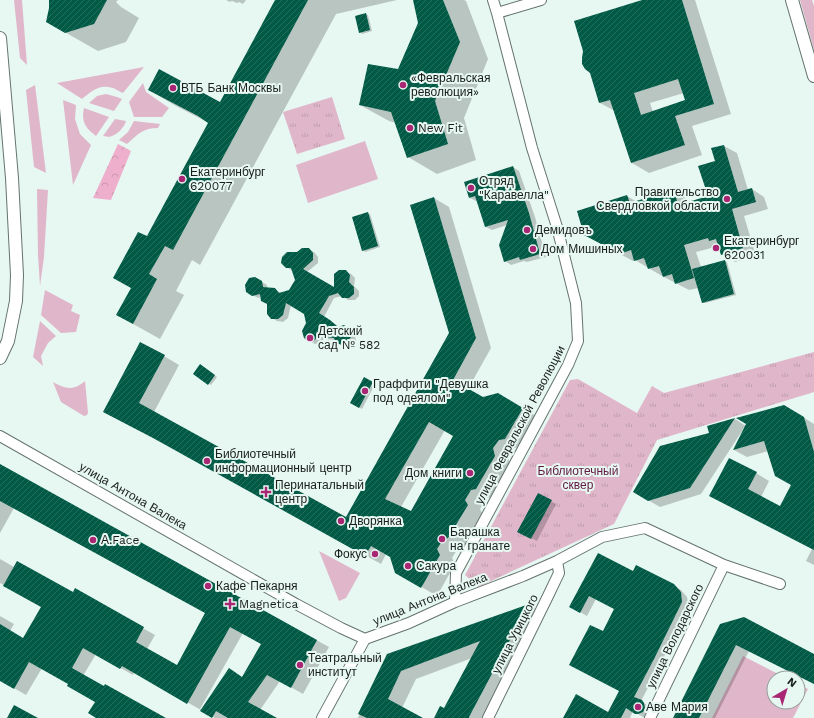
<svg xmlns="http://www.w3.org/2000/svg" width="814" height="718" font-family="'Work Sans',sans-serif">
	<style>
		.grass { fill: #e0b7ca }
		.forest { fill: url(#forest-crowns) }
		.park { fill: url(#park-tufts) }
		.shadow { fill: #0003; fill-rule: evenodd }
		.building { fill: url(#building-hatch); fill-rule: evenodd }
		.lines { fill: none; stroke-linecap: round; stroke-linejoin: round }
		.minor-casing { stroke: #64736d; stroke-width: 12 }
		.tertiary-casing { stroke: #64736d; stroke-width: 14 }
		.minor { stroke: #fff; stroke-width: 10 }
		.tertiary { stroke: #fff; stroke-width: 12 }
		.poi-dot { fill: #a82673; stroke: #e7f7f1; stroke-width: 1.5 }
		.labels { text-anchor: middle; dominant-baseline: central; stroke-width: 4; stroke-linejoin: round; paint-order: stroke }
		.poi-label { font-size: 12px; fill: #181e1c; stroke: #e7f7f1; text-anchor: start }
		.street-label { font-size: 12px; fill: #181e1c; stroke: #e7f7f1 }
		.park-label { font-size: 12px; fill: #611a42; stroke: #e7f7f1 }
	</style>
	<defs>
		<pattern id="forest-crowns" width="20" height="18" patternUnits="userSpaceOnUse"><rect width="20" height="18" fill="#eeafcc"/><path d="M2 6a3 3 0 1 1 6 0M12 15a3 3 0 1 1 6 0" fill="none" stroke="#cb96af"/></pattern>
		<pattern id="park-tufts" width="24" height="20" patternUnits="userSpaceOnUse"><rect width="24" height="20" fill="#e0b7ca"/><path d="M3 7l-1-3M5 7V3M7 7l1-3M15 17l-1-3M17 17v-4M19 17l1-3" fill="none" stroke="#bf9dad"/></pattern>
		<pattern id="building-hatch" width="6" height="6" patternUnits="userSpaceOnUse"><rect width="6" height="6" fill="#005a45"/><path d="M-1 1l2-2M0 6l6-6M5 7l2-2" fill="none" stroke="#256e5d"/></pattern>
	</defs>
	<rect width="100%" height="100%" fill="#e7f7f1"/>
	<path class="grass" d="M 14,0 L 22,0 L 27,65 L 20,58 Z
		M 800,0 L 812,0 L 814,6 L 814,50 Z
		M 144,67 L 123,93 C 118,91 113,87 108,87 C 98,85 89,93 82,99 L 57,83 Z
		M 143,83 L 146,92 L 169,108 L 162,117 L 134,117 L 129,102 Z
		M 35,85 L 46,173 L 34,167 L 26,90 Z
		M 106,94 L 117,97 L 122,99 L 114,111 L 89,103 L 97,96 Z
		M 63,100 L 76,105 L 75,119 L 80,134 L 91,145 L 73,185 Z
		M 84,108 L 109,117 L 96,136 C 85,128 81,121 84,108 Z
		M 115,119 L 126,121 C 124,128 117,135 109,137 C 109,137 103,136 103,136 Z
		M 134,121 L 160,124 L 158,128 C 143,128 138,134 127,144 L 119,140 L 128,132 Z
		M 365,141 L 378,179 L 308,203 L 296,165 Z
		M 37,189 L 48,190 L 44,257 L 40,286 L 38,255 Z
		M 45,290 L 73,305 L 71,311 L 80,315 L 76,332 L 61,333 L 41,315 Z
		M 40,321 L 56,336 L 48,343 L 41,356 L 43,366 L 33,357 Z
		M 85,381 L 88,413 L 87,415 L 84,416 L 61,402 L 53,382 C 65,389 74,391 85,381 Z
		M 319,551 L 360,573 L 346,598 L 339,601 Z
		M 743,656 L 786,678 L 774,678 L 774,702 L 798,702 L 798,684 L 808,689 L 793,718 L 712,718 Z"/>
	<path class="forest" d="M 118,144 L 131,151 L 111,200 L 93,198 Z"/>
	<path class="park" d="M 332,97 L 345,139 L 297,154 L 283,112 Z
		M 814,352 L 814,392 L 657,440 L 614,524 L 478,587 L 465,575 L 570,380 L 578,379 L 637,413 L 652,386 L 664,393 Z"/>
	<path class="shadow" d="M 50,0 L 118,0 L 116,2 L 121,7 L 139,18 L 126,42 L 98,51 L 47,22 L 50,8 Z
		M 226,0 L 246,0 L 243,4 L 239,2 L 237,3 L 232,1 L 230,2 Z
		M 276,0 L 397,0 L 336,14 L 200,265 L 192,260 L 176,291 L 184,295 L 160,339 L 117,315 L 132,288 L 147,238 L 209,123 L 176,106 L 149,90 L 220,103 Z
		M 414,0 L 464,0 L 466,1 L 488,59 L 464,118 L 476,160 L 437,174 L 408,157 L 396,123 L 389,121 L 360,105 L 399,71 L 420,23 Z
		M 646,0 L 695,0 L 731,114 L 692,126 L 702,155 L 649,173 L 632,163 L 615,111 L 600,103 L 591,73 ZM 684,93 L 686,101 L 653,112 L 650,103 Z
		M 366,14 L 368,15 L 372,31 L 362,34 L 360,32 Z
		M 724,146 L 737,153 L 748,190 L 752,189 L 764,197 L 768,209 L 744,216 L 756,256 L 735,262 L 722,254 L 719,246 L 696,252 L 701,267 L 725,261 L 727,262 L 736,295 L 705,303 L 702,302 L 698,288 L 689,290 L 664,277 L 663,275 L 662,276 L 635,260 L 633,261 L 598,242 L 627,196 L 637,202 L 673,190 L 686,198 L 688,203 L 709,197 L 716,162 Z
		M 513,167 L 519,171 L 535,217 L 546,257 L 527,262 L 524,261 L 511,265 L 505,261 L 507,225 L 492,230 L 486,227 L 477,201 L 476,201 L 470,198 Z
		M 434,198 L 449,207 L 491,348 L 468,389 L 483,398 L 497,394 L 538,417 L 520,447 L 514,448 L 508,457 L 510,465 L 492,497 L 486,498 L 480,509 L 483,515 L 464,547 L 458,548 L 452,558 L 455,564 L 437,596 L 396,572 L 391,556 L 386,554 L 381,564 L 169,446 L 119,420 L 164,356 L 179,365 L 154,412 L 346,518 L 450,333 ZM 445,430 L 455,436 L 411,512 L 401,507 Z
		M 367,213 L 370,214 L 380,247 L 365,252 L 363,250 Z
		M 308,249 L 314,252 L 318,257 L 318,263 L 307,272 L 335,288 L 345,271 L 351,274 L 355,278 L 354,286 L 359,291 L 359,296 L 355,300 L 348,300 L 342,296 L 334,298 L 324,317 L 335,324 L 340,328 L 349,330 L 354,333 L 356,340 L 352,345 L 348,347 L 337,342 L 336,340 L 324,339 L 320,343 L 315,344 L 310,341 L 308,323 L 304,313 L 291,305 L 288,318 L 283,322 L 277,321 L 272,318 L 268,304 L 261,297 L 258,298 L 247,292 L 255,278 L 267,285 L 267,289 L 274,289 L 281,293 L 289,291 L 296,280 L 292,271 L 287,267 L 297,254 Z
		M 202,366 L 217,377 L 211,385 L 194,373 Z
		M 365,379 L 375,384 L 362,409 L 351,403 Z
		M 798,414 L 814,424 L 814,565 L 806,561 L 812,549 L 724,503 L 756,473 L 769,481 L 761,497 L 781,507 L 792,484 L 768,451 L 747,457 L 734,450 L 745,428 L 744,428 L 701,494 L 660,507 L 634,492 L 710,434 L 709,427 L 735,419 L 746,426 Z
		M 0,465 L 329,647 L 303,694 L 280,681 L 260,710 L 275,718 L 215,718 L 134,672 L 133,675 L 96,654 L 83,676 L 164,718 L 98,718 L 96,701 L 69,684 L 42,668 L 26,695 L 0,680 L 0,616 L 14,624 L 10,631 L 24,639 L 42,607 L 0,583 L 0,559 L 14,567 L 73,594 L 75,590 L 155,635 L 147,649 L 177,666 L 207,613 L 14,508 L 0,533 ZM 243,633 L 262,643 L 243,678 L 229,669 L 202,710 L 200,709 Z
		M 538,494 L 556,504 L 537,541 L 518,531 Z
		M 598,554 L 633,573 L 673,585 L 681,590 L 687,597 L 689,606 L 661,663 L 641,701 L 651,708 L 646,718 L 643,717 L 633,711 L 630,718 L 564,718 L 608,713 L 620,691 L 603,633 L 615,609 L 596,599 L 587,616 L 571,607 Z
		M 529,605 L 543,613 L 487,718 L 435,718 L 445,709 L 472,658 L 416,679 L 402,708 L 421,718 L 358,718 L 387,655 Z
		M 721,625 L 814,655 L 814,684 L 749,651 L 715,718 L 675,718 Z"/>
	<path class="building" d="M 49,0 L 107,0 L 94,24 L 65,33 L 46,22 L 49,8 Z
		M 275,0 L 308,0 L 173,250 L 165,246 L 149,274 L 157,279 L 133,324 L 116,315 L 131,288 L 113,278 L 138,232 L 147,236 L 208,123 L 198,116 L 148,90 L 159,69 L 220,102 Z
		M 413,0 L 443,0 L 460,42 L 435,101 L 448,144 L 407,158 L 391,112 L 359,105 L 368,64 L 398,69 L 418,23 Z
		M 642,0 L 682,0 L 714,104 L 675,116 L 685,145 L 631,163 L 610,100 L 599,103 L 590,73 L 585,69 L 582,64 L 582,58 L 583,51 L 574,21 ZM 678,79 L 685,100 L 641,115 L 634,93 Z
		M 366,13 L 370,30 L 359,33 L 355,16 Z
		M 724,145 L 738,192 L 752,188 L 756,202 L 732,209 L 743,248 L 721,255 L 716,239 L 709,241 L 708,238 L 684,245 L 694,278 L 675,284 L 672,274 L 663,277 L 659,266 L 648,269 L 644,258 L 634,261 L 631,250 L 620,254 L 584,235 L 577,211 L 627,195 L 630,203 L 674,189 L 678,205 L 708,196 L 698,166 L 715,161 L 711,148 Z
		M 513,166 L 529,213 L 540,254 L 520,260 L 519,257 L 504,262 L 499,245 L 508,220 L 485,227 L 475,196 L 469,198 L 464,182 Z
		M 434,197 L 476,338 L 453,380 L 483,397 L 498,393 L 523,408 L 505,439 L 499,440 L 493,448 L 495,456 L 476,489 L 471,490 L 465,500 L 468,505 L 448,538 L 443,540 L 437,549 L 440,555 L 421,588 L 395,573 L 390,557 L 371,546 L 365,556 L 153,438 L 103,412 L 140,342 L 165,355 L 139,403 L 346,517 L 449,333 L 410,205 ZM 429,422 L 453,436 L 411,511 L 385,499 Z
		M 368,212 L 378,246 L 362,251 L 352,217 Z
		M 302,248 L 309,248 L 313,253 L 313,260 L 303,269 L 334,287 L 334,274 L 339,270 L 346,270 L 350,275 L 349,282 L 354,287 L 354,294 L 349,298 L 342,298 L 338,293 L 329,296 L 319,313 L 330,320 L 338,327 L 344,325 L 349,329 L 351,337 L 347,342 L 342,345 L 336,343 L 334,338 L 318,336 L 315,340 L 309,342 L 304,338 L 302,331 L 306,323 L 304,314 L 286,303 L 283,315 L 278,319 L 271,319 L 267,314 L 267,304 L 261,301 L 260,294 L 252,296 L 246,292 L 245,285 L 249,278 L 255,277 L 262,281 L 263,287 L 275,288 L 279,293 L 289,290 L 295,280 L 291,268 L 286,268 L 281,263 L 282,257 L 287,252 L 297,252 Z
		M 725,260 L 734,294 L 702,303 L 692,269 Z
		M 200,364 L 215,375 L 208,385 L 193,374 Z
		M 364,377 L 373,382 L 359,408 L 350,403 Z
		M 784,405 L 804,417 L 814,452 L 814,550 L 709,496 L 729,458 L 757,472 L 748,489 L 780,506 L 791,485 L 775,476 L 764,441 L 733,450 L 746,424 L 736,418 Z
		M 735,418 L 690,488 L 648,501 L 633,492 L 660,446 L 709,433 L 707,426 Z
		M 0,464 L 317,640 L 291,688 L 267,675 L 248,702 L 277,718 L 228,718 L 216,711 L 212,718 L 200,711 L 229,668 L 242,677 L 261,644 L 230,627 L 187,704 L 122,666 L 120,669 L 83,648 L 72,668 L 104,686 L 105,684 L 166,718 L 96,718 L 88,713 L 95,702 L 67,686 L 68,684 L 29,662 L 14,689 L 0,681 L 0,624 L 23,638 L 41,607 L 3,586 L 17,561 L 73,592 L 75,588 L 144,627 L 136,642 L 177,665 L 205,613 L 0,501 Z
		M 538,493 L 552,500 L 531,539 L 517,532 Z
		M 598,553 L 633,571 L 636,565 L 674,584 L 681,592 L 682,602 L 654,659 L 634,697 L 642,700 L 644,703 L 645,708 L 643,712 L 638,714 L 635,714 L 626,708 L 621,718 L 563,718 L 576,694 L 608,712 L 619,691 L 569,665 L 590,625 L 603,631 L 614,609 L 589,596 L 580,613 L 569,607 Z
		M 529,604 L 469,717 L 469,718 L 434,718 L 440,706 L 444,708 L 480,641 L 401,671 L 388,699 L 423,718 L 367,718 L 358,714 L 387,654 Z
		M 744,617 L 814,654 L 814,684 L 736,645 L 699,718 L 673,718 L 720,624 Z
		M 14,705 L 38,718 L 7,718 Z"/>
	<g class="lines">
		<defs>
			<path id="minor" d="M 497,13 L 541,0
				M 0,436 L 296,604 L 341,628 L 365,639 L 409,623 L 455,602 L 523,576 L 557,561 L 602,537 L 645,528 L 724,565 L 780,584
				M 455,602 L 456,573 L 568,365 L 578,341 L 576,303 L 557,227 L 532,148 L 497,13 L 493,0
				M 322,718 L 365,639
				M 488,718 L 548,596 L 559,573 L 557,561
				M 650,718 L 724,565"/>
			<path id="tertiary" d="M 792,0 L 814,76
				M 0,38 L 12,178 L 17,275 L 16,301 L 8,341 L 0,358"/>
		</defs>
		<use href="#minor" class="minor-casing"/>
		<use href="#tertiary" class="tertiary-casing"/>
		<use href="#minor" class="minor"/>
		<use href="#tertiary" class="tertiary"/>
	</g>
	<g class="poi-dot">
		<circle cx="403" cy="85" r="4"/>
		<circle cx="173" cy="88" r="4"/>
		<circle cx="410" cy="128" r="4"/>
		<circle cx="182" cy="179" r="4"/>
		<circle cx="471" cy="188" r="4"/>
		<circle cx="727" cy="199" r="4"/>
		<circle cx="527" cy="230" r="4"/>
		<circle cx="716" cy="248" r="4"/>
		<circle cx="533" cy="249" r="4"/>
		<circle cx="310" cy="338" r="4"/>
		<circle cx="365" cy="391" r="4"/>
		<circle cx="207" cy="461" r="4"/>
		<circle cx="470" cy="473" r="4"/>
		<path d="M264 486h4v4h4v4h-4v4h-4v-4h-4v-4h4z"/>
		<circle cx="341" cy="521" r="4"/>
		<circle cx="442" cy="539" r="4"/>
		<circle cx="93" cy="540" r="4"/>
		<circle cx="375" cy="554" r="4"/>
		<circle cx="408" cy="566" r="4"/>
		<circle cx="208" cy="586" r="4"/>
		<path d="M228 598h4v4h4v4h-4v4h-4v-4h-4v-4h4z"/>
		<circle cx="300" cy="665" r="4"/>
		<circle cx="638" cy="707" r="4"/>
	</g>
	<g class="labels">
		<g class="poi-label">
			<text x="411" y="78">«Февральская<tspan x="411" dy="14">революция»</tspan></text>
			<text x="181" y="88">ВТБ Банк Москвы</text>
			<text x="418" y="128">New Fit</text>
			<text x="190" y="172">Екатеринбург<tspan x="190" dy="14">620077</tspan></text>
			<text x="479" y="181">Отряд<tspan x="479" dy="14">"Каравелла"</tspan></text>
			<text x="719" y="192" text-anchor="end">Правительство<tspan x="719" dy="14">Свердловкой области</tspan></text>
			<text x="535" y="230">Демидовъ</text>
			<text x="724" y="241">Екатеринбург<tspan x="724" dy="14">620031</tspan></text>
			<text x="541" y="249">Дом Мишиных</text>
			<text x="318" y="331">Детский<tspan x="318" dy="14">сад № 582</tspan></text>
			<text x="373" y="384">Граффити "Девушка<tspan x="373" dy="14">под одеялом"</tspan></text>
			<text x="215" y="454">Библиотечный<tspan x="215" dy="14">информационный центр</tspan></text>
			<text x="462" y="473" text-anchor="end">Дом книги</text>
			<text x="275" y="485">Перинатальный<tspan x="275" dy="14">центр</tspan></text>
			<text x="349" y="521">Дворянка</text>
			<text x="450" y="532">Барашка<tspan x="450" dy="14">на гранате</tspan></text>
			<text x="101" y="540">А.Face</text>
			<text x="367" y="554" text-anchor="end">Фокус</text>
			<text x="416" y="566">Сакура</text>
			<text x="216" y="586">Кафе Пекарня</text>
			<text x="239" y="604">Magnetica</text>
			<text x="308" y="658">Театральный<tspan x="308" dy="14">институт</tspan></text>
			<text x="646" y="707">Аве Мария</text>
		</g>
		<g class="street-label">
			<text transform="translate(520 425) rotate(-62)">улица Февральской Революции</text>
			<text transform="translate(133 496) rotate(30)">улица Антона Валека</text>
			<text transform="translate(430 599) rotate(-22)">улица Антона Валека</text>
			<text transform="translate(515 634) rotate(-63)">улица Урицкого</text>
			<text transform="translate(675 636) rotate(-64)">улица Володарского</text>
		</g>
		<g class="park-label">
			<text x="578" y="471">Библиотечный<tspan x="578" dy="14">сквер</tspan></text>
		</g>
	</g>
	<g transform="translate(786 690) rotate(38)"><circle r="19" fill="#e7f7f1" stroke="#94a09c"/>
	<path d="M0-3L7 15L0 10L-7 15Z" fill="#a82673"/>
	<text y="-6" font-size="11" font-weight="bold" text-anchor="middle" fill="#181e1c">N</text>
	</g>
</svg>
